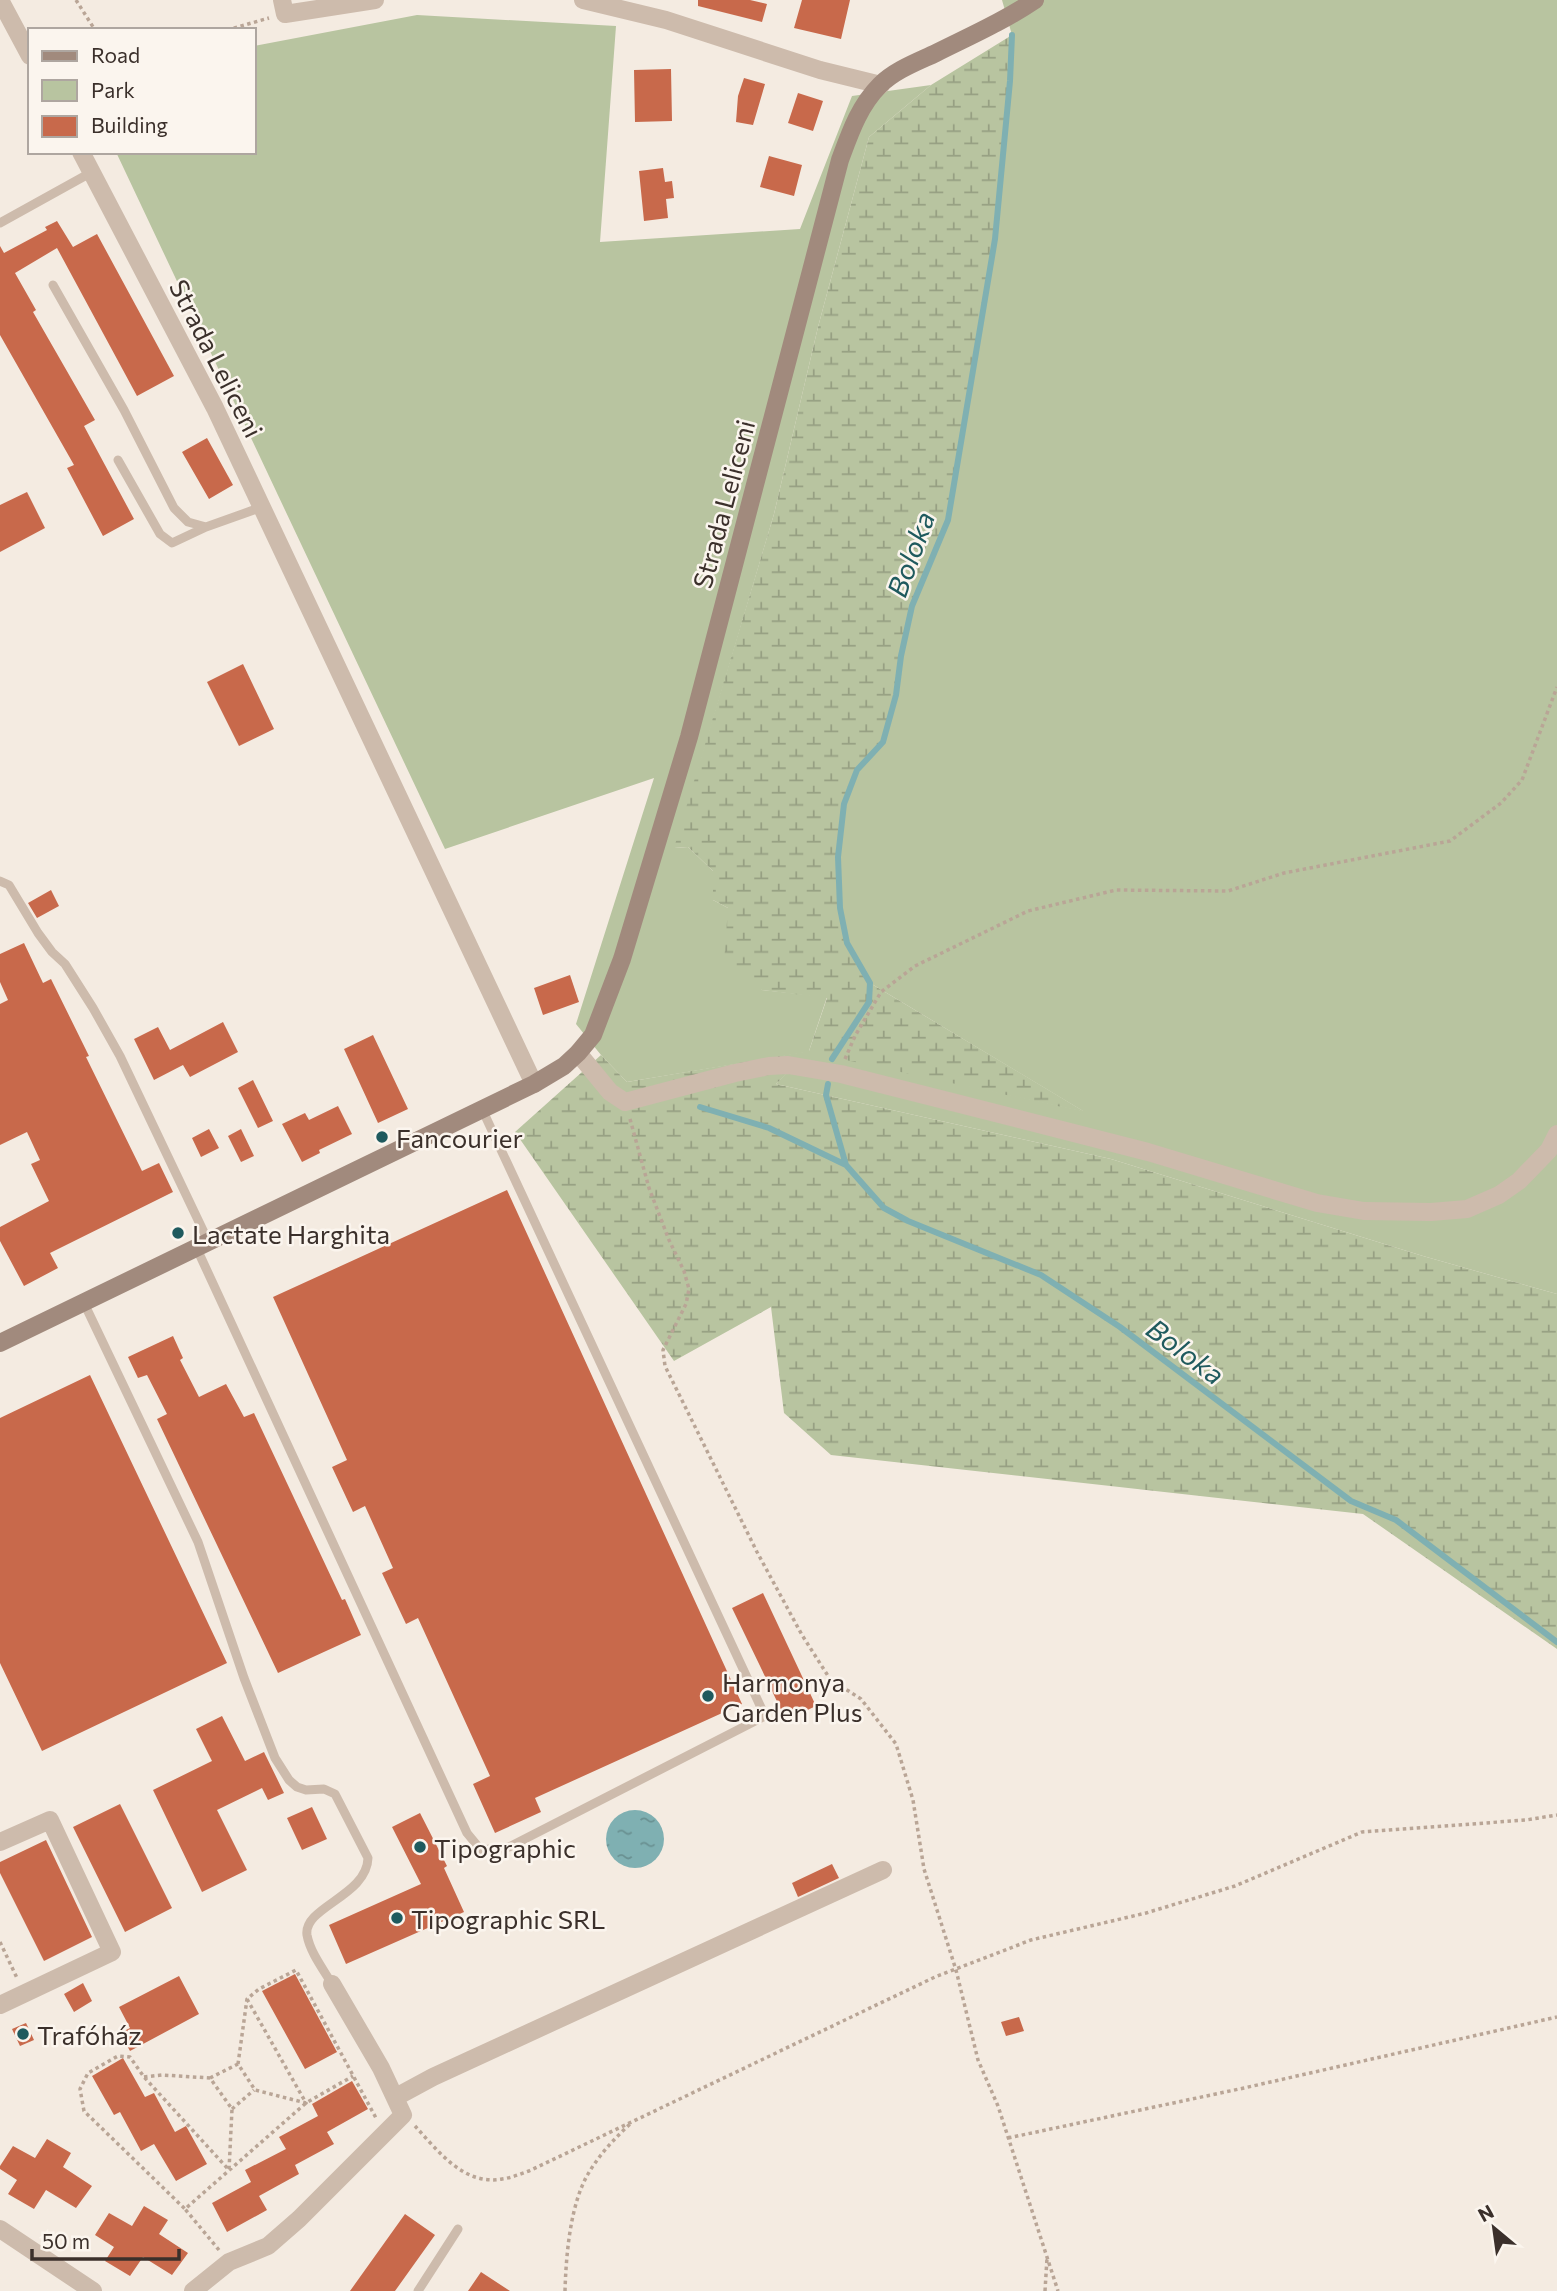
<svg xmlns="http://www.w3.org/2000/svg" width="1557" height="2291" font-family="Commissioner,sans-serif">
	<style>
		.green { fill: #b8c4a0 }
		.wetland { fill: url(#wetland-marsh) }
		.water { fill: url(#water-ripples) }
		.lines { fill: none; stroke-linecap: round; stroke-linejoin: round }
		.stream { stroke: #7fb0b2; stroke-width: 6 }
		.building { fill: #c8694b }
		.path { stroke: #b9a596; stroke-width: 3.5; stroke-dasharray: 3.5 3.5; stroke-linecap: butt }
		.lane { stroke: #cdbbac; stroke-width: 9 }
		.street { stroke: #cdbbac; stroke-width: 18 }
		.secondary { stroke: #a18a7d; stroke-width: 18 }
		.poi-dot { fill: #1f5a5e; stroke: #fbf5ee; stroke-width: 2.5 }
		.labels { text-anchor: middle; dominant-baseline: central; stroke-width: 5; stroke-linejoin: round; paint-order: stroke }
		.street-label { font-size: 26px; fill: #3b302b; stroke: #fbf5ee }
		.poi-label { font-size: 26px; fill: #3b302b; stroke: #fbf5ee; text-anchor: start }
		.water-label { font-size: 28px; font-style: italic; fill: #1f5a5e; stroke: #fbf5ee }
	</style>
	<defs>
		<pattern id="wetland-marsh" width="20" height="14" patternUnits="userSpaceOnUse" patternTransform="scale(1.75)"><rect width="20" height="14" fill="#b8c4a0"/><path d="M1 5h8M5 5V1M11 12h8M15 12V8" fill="none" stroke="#97a083"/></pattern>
		<pattern id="water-ripples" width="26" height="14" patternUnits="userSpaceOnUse" patternTransform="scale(1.75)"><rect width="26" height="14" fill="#7fb0b2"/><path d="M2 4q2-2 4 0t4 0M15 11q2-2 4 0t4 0" fill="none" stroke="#699091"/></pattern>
	</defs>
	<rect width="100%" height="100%" fill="#f4ebe1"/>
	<path class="green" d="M 1002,0 L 1557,0 L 1557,1294 L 1423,1256 L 1111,1159 L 776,1084 L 807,1052 L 627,1082 L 601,1055 L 576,1024 L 654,778 L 445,849 L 116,152 L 254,152 L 254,46 L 417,15 L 616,26 L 600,242 L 800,229 L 852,96 L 931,85 L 869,137 L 818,327 L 774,514 L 675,848 L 688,847 L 713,871 L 713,900 L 728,908 L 762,990 L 827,997 L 809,1051 L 1083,1111 L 870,983 L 847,943 L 840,908 L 838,857 L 844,804 L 857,770 L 883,742 L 896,695 L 901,656 L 912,606 L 948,520 L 995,239 L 1012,35 Z"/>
	<path class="wetland" d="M 1012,35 L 995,239 L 948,520 L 912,606 L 901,656 L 896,695 L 883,742 L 857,770 L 844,804 L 838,857 L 840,908 L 847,943 L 870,983 L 1085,1112 L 809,1052 L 776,1084 L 1111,1159 L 1423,1256 L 1557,1294 L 1557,1649 L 1363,1514 L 831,1455 L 784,1413 L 771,1307 L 674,1361 L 515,1132 L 601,1055 L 627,1082 L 809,1051 L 827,998 L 762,990 L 724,963 L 728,908 L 713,900 L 713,871 L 688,847 L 674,848 L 774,514 L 818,327 L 869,137 L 931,85 Z"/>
	<path class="water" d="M606 1839a29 29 0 1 1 58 0a29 29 0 1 1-58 0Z"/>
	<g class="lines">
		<path class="stream" d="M 832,1059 L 869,1002 L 870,983 L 847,943 L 840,908 L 838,857 L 844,804 L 857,770 L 883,742 L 896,695 L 901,656 L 912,606 L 948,520 L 995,239 L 1010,81 L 1012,35
			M 828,1084 L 826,1095 L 846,1165 L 884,1208 L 908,1221 L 1041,1275 L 1120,1327 L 1351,1501 L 1396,1520 L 1557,1642
			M 700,1107 L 769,1128 L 846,1165"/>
	</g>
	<path class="building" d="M 698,0 L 750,0 L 767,4 L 762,22 L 698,6 Z
		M 802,0 L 850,0 L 841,39 L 794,28 Z
		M 671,69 L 672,121 L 635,122 L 634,70 Z
		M 744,78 L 765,84 L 753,125 L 736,122 L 738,96 Z
		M 798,93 L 823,101 L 813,131 L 788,123 Z
		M 769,156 L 802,165 L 794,196 L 760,187 Z
		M 663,168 L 665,182 L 672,181 L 674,198 L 666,199 L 668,218 L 644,221 L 639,171 Z
		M 57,221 L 73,247 L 97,234 L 174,376 L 137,396 L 57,248 L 15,273 L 36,310 L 33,312 L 95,420 L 84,426 L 134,519 L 103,536 L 67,468 L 74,465 L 0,335 L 0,246 L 4,253 L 47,230 L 45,227 Z
		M 207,438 L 233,485 L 209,499 L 182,452 Z
		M 27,492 L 45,528 L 0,552 L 0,505 Z
		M 243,664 L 274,729 L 239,746 L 207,682 Z
		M 51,890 L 59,906 L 37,918 L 28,903 Z
		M 24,943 L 43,983 L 51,979 L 89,1056 L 86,1057 L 142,1171 L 159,1163 L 173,1192 L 50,1253 L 58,1268 L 24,1286 L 0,1241 L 0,1227 L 49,1201 L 31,1164 L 40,1160 L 27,1132 L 0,1145 L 0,1004 L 8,1000 L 0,982 L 0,954 Z
		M 570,975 L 579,1002 L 543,1015 L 534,988 Z
		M 223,1022 L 238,1052 L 190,1077 L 183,1065 L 154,1080 L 134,1039 L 158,1027 L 170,1050 Z
		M 373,1035 L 408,1109 L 378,1123 L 344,1049 Z
		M 253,1080 L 273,1121 L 258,1128 L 238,1088 Z
		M 338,1106 L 352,1134 L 319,1150 L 320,1153 L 302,1162 L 282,1124 L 305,1113 L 309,1120 Z
		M 209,1129 L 219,1148 L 201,1157 L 192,1138 Z
		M 241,1129 L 254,1156 L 241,1162 L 228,1136 Z
		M 507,1190 L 742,1704 L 535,1798 L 541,1812 L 495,1833 L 473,1784 L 490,1776 L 418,1618 L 406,1624 L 382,1573 L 393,1568 L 365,1506 L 353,1512 L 332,1467 L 347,1460 L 273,1297 Z
		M 173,1336 L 183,1358 L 180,1360 L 199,1397 L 226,1384 L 244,1417 L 254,1413 L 342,1600 L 345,1599 L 361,1635 L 278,1673 L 157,1419 L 167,1414 L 147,1375 L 138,1378 L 128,1357 Z
		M 90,1375 L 227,1663 L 42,1751 L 0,1663 L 0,1418 Z
		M 763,1593 L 816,1706 L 786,1720 L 732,1608 Z
		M 222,1716 L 245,1761 L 264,1752 L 284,1793 L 268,1800 L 262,1788 L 217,1810 L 247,1870 L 202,1892 L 153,1790 L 212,1761 L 196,1729 Z
		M 120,1804 L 172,1908 L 125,1932 L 73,1827 Z
		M 312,1807 L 327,1839 L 302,1850 L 287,1818 Z
		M 420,1813 L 447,1866 L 444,1868 L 464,1912 L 346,1964 L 329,1925 L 421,1884 L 392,1827 Z
		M 46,1840 L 92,1937 L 44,1961 L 0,1873 L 0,1862 Z
		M 832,1864 L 839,1878 L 798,1897 L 792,1883 Z
		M 295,1974 L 337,2052 L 305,2069 L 262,1991 Z
		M 179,1976 L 199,2014 L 130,2051 L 120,2033 L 130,2028 L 119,2007 Z
		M 83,1983 L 92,2001 L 74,2012 L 64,1994 Z
		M 1019,2017 L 1024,2031 L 1006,2036 L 1001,2022 Z
		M 26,2023 L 34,2040 L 20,2046 L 12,2029 Z
		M 123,2058 L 145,2097 L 154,2093 L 175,2132 L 186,2126 L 207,2164 L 176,2181 L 154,2144 L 141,2151 L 120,2112 L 114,2115 L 92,2076 Z
		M 352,2081 L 368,2109 L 327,2132 L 334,2144 L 295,2165 L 299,2174 L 259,2196 L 267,2210 L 227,2232 L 212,2203 L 251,2182 L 245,2170 L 286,2149 L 279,2137 L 318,2116 L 312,2104 Z
		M 47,2139 L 71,2153 L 63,2167 L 92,2186 L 76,2208 L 46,2190 L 34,2209 L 8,2194 L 17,2180 L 0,2169 L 0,2166 L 13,2146 L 35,2158 Z
		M 144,2206 L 168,2220 L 159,2234 L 188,2253 L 172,2275 L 143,2257 L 130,2276 L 105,2261 L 114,2247 L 95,2235 L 109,2213 L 132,2226 Z
		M 405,2214 L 435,2235 L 395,2291 L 350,2291 Z
		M 481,2272 L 510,2291 L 468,2291 Z"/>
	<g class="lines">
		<path class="path" d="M 76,0 L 95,30
			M 227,30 L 269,18
			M 845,1059 L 855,1036 L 881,992 L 915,966 L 1028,911 L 1116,890 L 1228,891 L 1284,873 L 1450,841 L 1501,803 L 1522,780 L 1557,687
			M 630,1119 L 649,1188 L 669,1240 L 684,1271 L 689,1289 L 686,1304 L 663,1350 L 665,1366 L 757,1552 L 802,1635 L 830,1679 L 861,1699 L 896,1744 L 913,1800 L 924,1869 L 956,1970 L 978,2060 L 998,2106 L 1058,2291
			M 0,1942 L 17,1978
			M 247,1999 L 306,2103 L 255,2090 L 238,2064 L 247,1999 L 259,1989 L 296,1970 L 376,2118
			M 144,2077 L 162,2075 L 210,2078 L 232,2109 L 229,2170 L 144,2077 L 130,2057 L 118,2056 L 88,2073 L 80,2089 L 84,2111 L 185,2209
			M 210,2078 L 238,2064
			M 232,2109 L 254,2090
			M 415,2126 C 438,2151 464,2186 502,2179 C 511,2178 520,2174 529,2171 L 935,1977 L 1031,1940 L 1146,1913 L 1235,1886 L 1362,1832 L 1526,1820 L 1557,1815
			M 1008,2138 L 1244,2088 L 1557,2017
			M 219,2250 L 185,2209 L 306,2103 L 353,2076
			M 565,2291 C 566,2256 570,2205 588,2174 C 599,2155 614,2139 630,2124
			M 1045,2291 L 1047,2258"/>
		<path class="lane" d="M 0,223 L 92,172
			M 53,285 L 124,410 L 174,508 L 188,522 L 206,527 L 262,507
			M 118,460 L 160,534 L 172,543 L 206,527
			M 0,881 L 9,885 L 38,933 L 52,952 L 65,964 L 93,1008 L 120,1056 L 209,1243
			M 197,1249 L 467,1833 L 481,1850 L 509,1847 L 765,1716 L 482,1109
			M 84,1303 L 198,1542 L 244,1678 L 275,1758 L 289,1780 L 297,1787 L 306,1790 L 324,1789 L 335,1794 L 368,1858 C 367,1896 303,1907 307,1935 C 310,1952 323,1969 332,1984
			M 418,2291 L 458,2229"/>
		<path class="street" d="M 0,0 L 30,56
			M 282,0 L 285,14 L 375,0
			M 583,0 L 666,20 L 820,70 L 881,85
			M 81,152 L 215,408 L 534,1084
			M 578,1053 L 610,1092 L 625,1102 L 735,1073 L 769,1066 L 788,1065 L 841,1074 L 960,1104 L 1148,1152 L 1317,1203 L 1364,1211 L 1431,1212 L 1467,1209 L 1499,1195 L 1519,1181 L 1549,1150 L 1557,1134
			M 0,1842 L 50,1820 L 112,1952 L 0,2005
			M 396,2097 L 433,2077 L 883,1870
			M 0,2229 L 93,2291
			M 193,2291 L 229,2262 L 268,2246 L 299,2219 L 403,2115 L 381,2068 L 332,1984"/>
		<path class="secondary" d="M 0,1343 L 534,1084 L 564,1066 L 578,1053 L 593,1035 L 622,959 L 689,737 L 840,160 C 850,133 859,106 880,85 C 895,70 917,62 936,53 C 970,36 1004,21 1035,0"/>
	</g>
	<g class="poi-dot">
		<circle cx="382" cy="1137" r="7"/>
		<circle cx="178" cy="1233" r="7"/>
		<circle cx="708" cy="1696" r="7"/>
		<circle cx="420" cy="1847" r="7"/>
		<circle cx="397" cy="1918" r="7"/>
		<circle cx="23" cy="2034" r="7"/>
	</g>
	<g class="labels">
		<g class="street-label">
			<text transform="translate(217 358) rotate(63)">Strada Leliceni</text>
			<text transform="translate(723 504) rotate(-75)">Strada Leliceni</text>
		</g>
		<g class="poi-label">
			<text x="396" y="1137">Fancourier</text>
			<text x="192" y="1233">Lactate Harghita</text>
			<text x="722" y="1681">Harmonya<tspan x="722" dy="30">Garden Plus</tspan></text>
			<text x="434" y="1847">Tipographic</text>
			<text x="411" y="1918">Tipographic SRL</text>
			<text x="37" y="2034">Trafóház</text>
		</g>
		<g class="water-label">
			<text transform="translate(910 554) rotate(-70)">Boloka</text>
			<text transform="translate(1186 1351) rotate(37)">Boloka</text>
		</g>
	</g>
	<rect x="28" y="28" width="228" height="126" fill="#fbf5ee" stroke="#aea6a0" stroke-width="2"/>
	<rect x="42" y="51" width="35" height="10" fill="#a18a7d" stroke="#aea6a0" stroke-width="2"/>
	<text x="91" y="63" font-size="21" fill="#3b302b">Road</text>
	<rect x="42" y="80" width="35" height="21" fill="#b8c4a0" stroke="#aea6a0" stroke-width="2"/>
	<text x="91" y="98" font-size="21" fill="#3b302b">Park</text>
	<rect x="42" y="116" width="35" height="21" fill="#c8694b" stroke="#aea6a0" stroke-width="2"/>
	<text x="91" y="133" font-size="21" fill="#3b302b">Building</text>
	<g transform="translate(1494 2228) rotate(331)" stroke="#fbf5ee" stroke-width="5" paint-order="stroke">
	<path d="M0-5L12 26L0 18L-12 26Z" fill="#3b302b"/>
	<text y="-10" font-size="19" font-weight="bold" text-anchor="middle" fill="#3b302b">N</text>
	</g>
	<path d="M32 2249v10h147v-10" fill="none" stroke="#3b302b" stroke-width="3.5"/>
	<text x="42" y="2249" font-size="21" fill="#3b302b" stroke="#fbf5ee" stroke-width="5" paint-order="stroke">50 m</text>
</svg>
